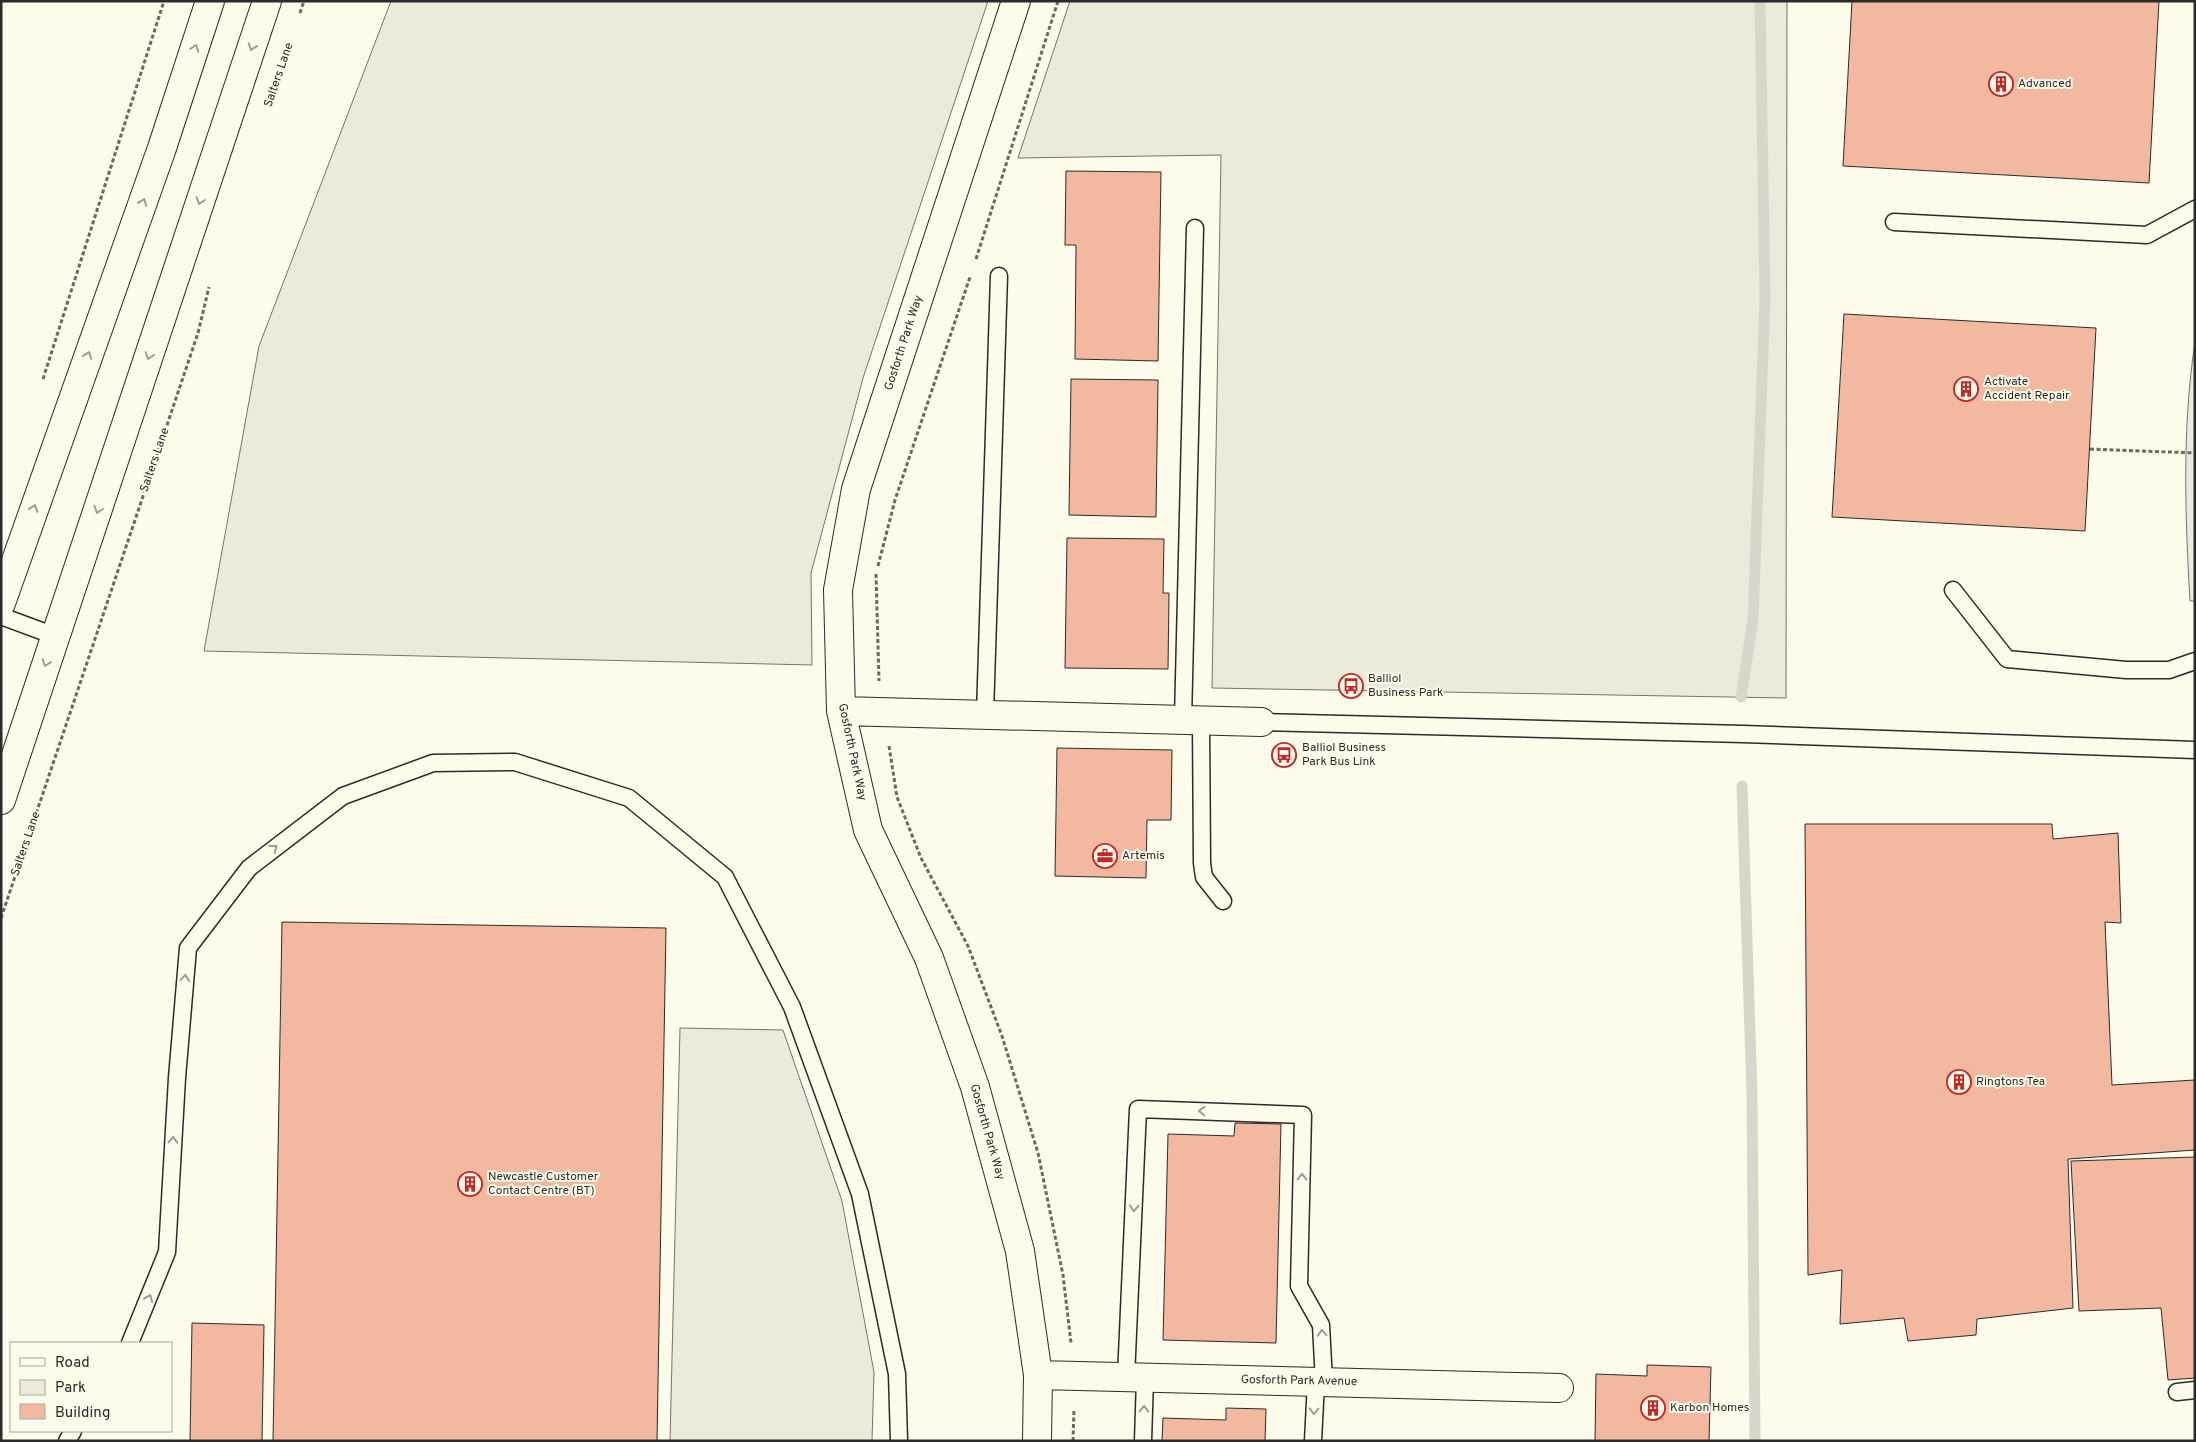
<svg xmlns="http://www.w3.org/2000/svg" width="2196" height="1442" font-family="Overpass,sans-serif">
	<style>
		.green { fill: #ecebdb; stroke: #74746e }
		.parking { fill: #eceadb; stroke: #74746e }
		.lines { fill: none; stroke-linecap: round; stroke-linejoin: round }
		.stream { stroke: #d8d7c9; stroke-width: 11 }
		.building { fill: #f2b8a0; stroke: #2b2b2b }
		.lane-casing { stroke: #2b2b2b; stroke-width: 19 }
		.street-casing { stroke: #2b2b2b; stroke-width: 30 }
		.primary-casing { stroke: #2b2b2b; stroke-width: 30 }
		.path { stroke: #6a6964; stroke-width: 3; stroke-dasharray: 4 2.5; stroke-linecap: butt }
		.lane { stroke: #fdfbea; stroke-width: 16 }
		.street { stroke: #fdfbea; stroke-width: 28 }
		.primary { stroke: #fdfbea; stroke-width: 28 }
		.oneway { stroke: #9e9d94 }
		.labels { text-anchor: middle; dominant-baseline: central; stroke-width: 4; stroke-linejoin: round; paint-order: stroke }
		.street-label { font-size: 12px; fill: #2b2b2b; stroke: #fdfbea }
		.poi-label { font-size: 12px; fill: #2b2b2b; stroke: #fdfbea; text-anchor: start }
	</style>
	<rect width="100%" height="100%" fill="#fdfbea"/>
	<path class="green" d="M 391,1 L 988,1 L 863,378 L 811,573 L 812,665 L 204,651 L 259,346 Z
		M 1070,1 L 1787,1 L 1786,698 L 1212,688 L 1221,155 L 1018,158 Z
		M 2195,342 L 2195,601 L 2190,601 C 2185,515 2182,427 2195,342 Z"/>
	<path class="parking" d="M 680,1028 L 783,1030 L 842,1201 L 874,1372 L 872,1441 L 670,1441 Z"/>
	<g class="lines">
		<path class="stream" d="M 1741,697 L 1753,620 L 1765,298 L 1760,1
			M 1742,786 L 1752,1095 L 1755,1441"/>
	</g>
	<path class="building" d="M 1852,1 L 2159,1 L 2149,183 L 1843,166 Z
		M 1066,171 L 1161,172 L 1158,361 L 1075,359 L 1076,245 L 1065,245 Z
		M 1844,314 L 2096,328 L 2085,531 L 1832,517 Z
		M 1071,379 L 1158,380 L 1156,517 L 1069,515 Z
		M 1067,538 L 1164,539 L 1163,593 L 1169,593 L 1168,669 L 1065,668 Z
		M 1057,748 L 1172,750 L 1171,820 L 1147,820 L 1146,878 L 1055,876 Z
		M 1805,824 L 2052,824 L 2053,839 L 2118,833 L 2121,923 L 2105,922 L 2112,1085 L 2195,1080 L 2195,1150 L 2068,1159 L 2073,1308 L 1977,1319 L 1976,1335 L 1908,1341 L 1904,1318 L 1840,1324 L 1842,1270 L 1808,1275 Z
		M 282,922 L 666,928 L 657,1441 L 273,1441 Z
		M 1235,1123 L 1281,1124 L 1276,1343 L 1163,1340 L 1168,1134 L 1234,1136 Z
		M 2195,1157 L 2195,1378 L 2168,1380 L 2161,1308 L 2079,1311 L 2071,1161 Z
		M 192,1323 L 264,1325 L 262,1441 L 190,1441 Z
		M 1647,1365 L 1711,1367 L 1709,1441 L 1595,1441 L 1596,1374 L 1647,1376 Z
		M 1226,1408 L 1266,1409 L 1265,1441 L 1162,1441 L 1163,1418 L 1226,1420 Z"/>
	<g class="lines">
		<defs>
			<path id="lane" d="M 1894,222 L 2147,235 L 2195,209
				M 1953,590 L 2007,659 L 2126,670 L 2169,670 L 2195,661
				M 1,616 L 55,636
				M 985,714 L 999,276
				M 1183,720 L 1195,228
				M 1201,720 L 1202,863 L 1204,877 L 1223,901
				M 1261,722 L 1743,734 L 2195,750
				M 130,1343 L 167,1252 L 177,1078 L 188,948 L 249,868 L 343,796 L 433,763 L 515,762 L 629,798 L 725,877 L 792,1007 L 860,1194 L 897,1374 L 899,1441
				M 1126,1377 L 1138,1109 L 1303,1115 L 1299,1286 L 1321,1325 L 1324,1382
				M 2177,1392 L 2195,1390
				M 67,1441 L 73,1431
				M 1143,1441 L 1145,1378
				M 1313,1441 L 1316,1382"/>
			<path id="street" d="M 1016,1 L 856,489 L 838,590 L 841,711 L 868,830 L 929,958 L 975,1087 L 1020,1251 L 1038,1375 L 1037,1441
				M 841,711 L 1261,722
				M 1038,1375 L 1559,1388"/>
			<path id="primary" d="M 1,603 L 162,148 L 210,1
				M 1,800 L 267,1"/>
		</defs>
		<use href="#lane" class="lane-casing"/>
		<use href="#street" class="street-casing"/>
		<use href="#primary" class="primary-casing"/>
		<path class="path" d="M 300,13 L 304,1
			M 976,259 L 1058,1
			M 43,379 L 164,1
			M 2090,449 L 2195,453
			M 878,566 L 895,500 L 970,277
			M 876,574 L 879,681
			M 889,746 L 897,797 L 921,858 L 968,946 L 1002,1036 L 1038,1153 L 1063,1275 L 1071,1343
			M 1,918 L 198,333 L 209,287
			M 1073,1441 L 1074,1409"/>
		<use href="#lane" class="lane"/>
		<use href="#street" class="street"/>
		<use href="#primary" class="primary"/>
	</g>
	<defs><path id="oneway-chevron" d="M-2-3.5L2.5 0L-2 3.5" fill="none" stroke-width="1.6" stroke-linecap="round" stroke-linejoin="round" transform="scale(1.25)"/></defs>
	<g class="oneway">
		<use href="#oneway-chevron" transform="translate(252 47) rotate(109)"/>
		<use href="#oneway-chevron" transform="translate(195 48) rotate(-72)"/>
		<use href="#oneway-chevron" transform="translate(200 201) rotate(108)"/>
		<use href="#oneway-chevron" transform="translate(143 202) rotate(-70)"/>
		<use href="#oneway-chevron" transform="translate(88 355) rotate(-70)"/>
		<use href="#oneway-chevron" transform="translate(149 356) rotate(108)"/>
		<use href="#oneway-chevron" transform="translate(34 508) rotate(-70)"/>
		<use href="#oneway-chevron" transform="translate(98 510) rotate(108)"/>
		<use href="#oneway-chevron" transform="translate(46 663) rotate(108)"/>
		<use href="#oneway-chevron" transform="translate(274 848) rotate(-37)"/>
		<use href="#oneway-chevron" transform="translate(185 978) rotate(-85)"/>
		<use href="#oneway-chevron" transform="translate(1202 1111) rotate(-178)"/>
		<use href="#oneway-chevron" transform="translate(173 1140) rotate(-87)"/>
		<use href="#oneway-chevron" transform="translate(1302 1177) rotate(-89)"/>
		<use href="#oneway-chevron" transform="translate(1134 1208) rotate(93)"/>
		<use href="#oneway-chevron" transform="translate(149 1298) rotate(-68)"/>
		<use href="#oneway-chevron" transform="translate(1322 1333) rotate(-94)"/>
		<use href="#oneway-chevron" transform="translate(1144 1409) rotate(-88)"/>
		<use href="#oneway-chevron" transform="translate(1314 1411) rotate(92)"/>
	</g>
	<defs>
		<symbol id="building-ring" viewBox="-11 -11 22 22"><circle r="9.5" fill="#fdfbea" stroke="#c62828" stroke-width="1.5"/><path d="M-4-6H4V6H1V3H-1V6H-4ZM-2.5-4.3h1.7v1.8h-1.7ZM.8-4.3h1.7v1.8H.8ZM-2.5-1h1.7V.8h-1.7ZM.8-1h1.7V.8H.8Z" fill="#c62828"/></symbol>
		<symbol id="bus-ring" viewBox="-11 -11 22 22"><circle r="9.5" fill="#fdfbea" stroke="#c62828" stroke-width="1.5"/><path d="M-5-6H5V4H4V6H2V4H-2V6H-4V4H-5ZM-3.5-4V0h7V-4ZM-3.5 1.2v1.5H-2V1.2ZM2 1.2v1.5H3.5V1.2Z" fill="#c62828"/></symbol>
		<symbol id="office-ring" viewBox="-11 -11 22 22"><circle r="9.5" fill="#fdfbea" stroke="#c62828" stroke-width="1.5"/><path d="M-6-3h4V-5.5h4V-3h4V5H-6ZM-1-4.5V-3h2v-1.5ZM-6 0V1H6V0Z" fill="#c62828"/></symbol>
	</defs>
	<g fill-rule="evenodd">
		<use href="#building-ring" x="1987" y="70" width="28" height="28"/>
		<use href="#building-ring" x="1952" y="375" width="28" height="28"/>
		<use href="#bus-ring" x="1337" y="672" width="28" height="28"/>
		<use href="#bus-ring" x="1270" y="741" width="28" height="28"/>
		<use href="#office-ring" x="1091" y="842" width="28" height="28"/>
		<use href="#building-ring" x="1945" y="1068" width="28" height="28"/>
		<use href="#building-ring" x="456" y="1170" width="28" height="28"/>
		<use href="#building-ring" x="1639" y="1394" width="28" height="28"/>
	</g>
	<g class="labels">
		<g class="street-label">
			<text transform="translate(279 75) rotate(-71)">Salters Lane</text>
			<text transform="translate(904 343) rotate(-72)">Gosforth Park Way</text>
			<text transform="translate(155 460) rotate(-71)">Salters Lane</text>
			<text transform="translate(852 752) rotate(78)">Gosforth Park Way</text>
			<text transform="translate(26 844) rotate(-71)">Salters Lane</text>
			<text transform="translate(987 1132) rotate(74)">Gosforth Park Way</text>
			<text transform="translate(1299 1381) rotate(1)">Gosforth Park Avenue</text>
		</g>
		<g class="poi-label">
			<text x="2018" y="84">Advanced</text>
			<text x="1984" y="382">Activate<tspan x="1984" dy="14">Accident Repair</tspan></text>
			<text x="1368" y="679">Balliol<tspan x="1368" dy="14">Business Park</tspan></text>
			<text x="1302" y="748">Balliol Business<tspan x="1302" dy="14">Park Bus Link</tspan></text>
			<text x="1122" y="856">Artemis</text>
			<text x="1976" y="1082">Ringtons Tea</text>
			<text x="488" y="1177">Newcastle Customer<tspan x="488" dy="14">Contact Centre (BT)</tspan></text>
			<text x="1670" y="1408">Karbon Homes</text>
		</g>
	</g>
	<rect width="2196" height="1442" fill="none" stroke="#2b2b2b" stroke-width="5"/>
	<rect x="10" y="1342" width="162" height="90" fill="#fdfbea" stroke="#a9a89e"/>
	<rect x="20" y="1358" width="25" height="8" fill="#fdfbea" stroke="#a9a89e"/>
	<text x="55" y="1367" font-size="15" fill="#2b2b2b">Road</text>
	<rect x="20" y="1380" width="25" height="15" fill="#ecebdb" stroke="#a9a89e"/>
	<text x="55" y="1392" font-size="15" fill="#2b2b2b">Park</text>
	<rect x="20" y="1404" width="25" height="15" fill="#f2b8a0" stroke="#a9a89e"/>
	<text x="55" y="1417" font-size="15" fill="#2b2b2b">Building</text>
</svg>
